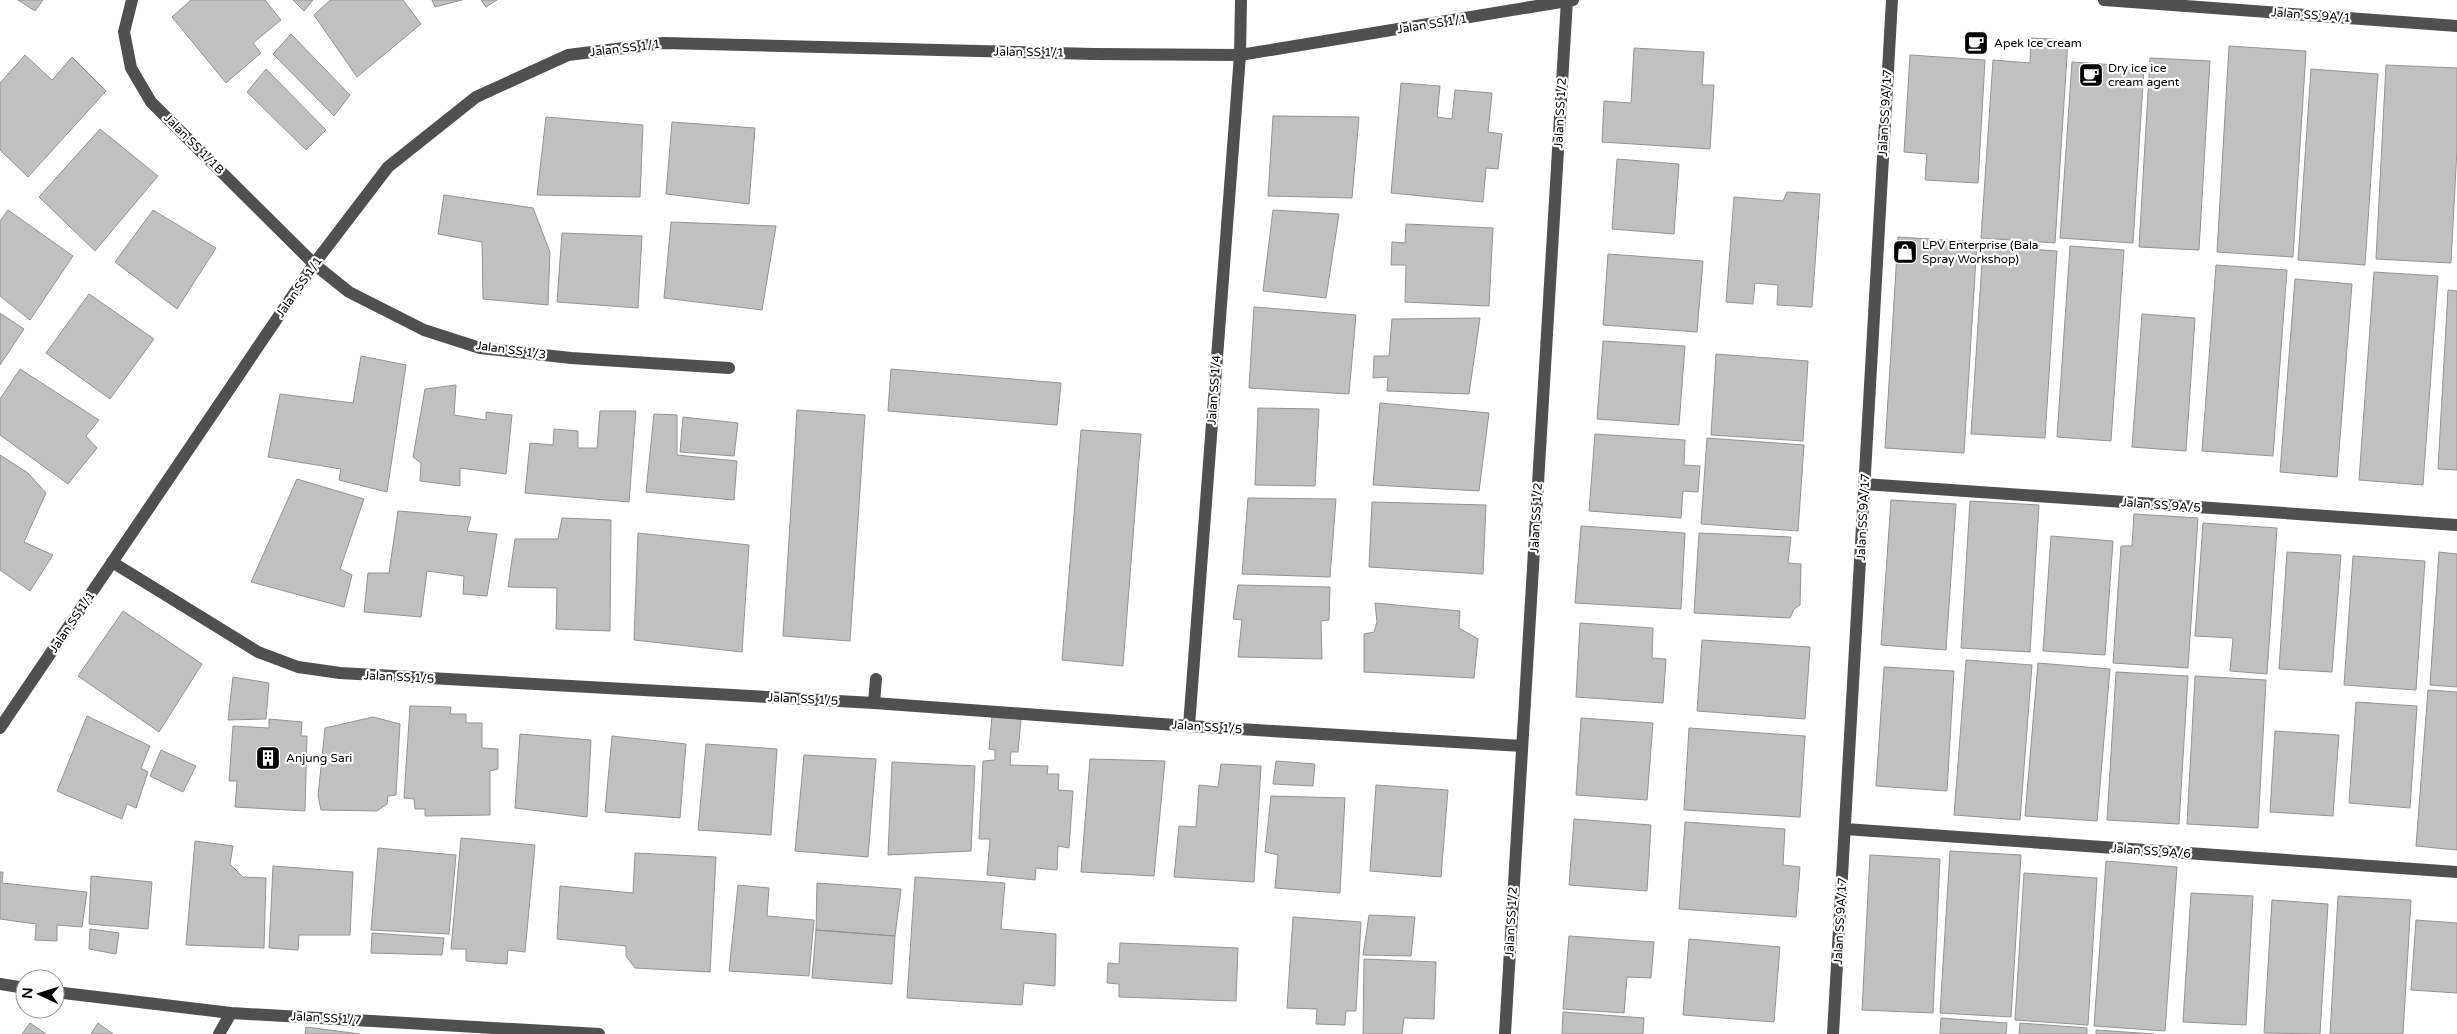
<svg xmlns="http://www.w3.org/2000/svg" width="2457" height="1034" font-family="'Varela Round',sans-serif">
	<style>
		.building { fill: #c0c0c0; stroke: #949494 }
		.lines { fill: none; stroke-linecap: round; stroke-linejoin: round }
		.minor { stroke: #505050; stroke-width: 12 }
		.labels { text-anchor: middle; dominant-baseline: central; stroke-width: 4.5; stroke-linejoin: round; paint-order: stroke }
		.street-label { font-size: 12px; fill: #000; stroke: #fff }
		.poi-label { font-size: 12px; fill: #000; stroke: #fff; text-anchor: start }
	</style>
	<rect width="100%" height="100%" fill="#fff"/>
	<path class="building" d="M 18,0 L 43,0 L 35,11 Z
		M 191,0 L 265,0 L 281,20 L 253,43 L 261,53 L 226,83 L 172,17 Z
		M 293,0 L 313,0 L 304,11 Z
		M 330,0 L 403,0 L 421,24 L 357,77 L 314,15 Z
		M 432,0 L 462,0 L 435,7 Z
		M 481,0 L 497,0 L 486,7 Z
		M 291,34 L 350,95 L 334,116 L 273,54 Z
		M 2031,38 L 2068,40 L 2055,243 L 1981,238 L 1993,60 L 2030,63 Z
		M 2229,46 L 2306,51 L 2293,257 L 2217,252 Z
		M 1634,48 L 1704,52 L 1702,85 L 1714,85 L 1710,149 L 1602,142 L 1604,101 L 1631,103 Z
		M 25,55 L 52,80 L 72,57 L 106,91 L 28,177 L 0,150 L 0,83 Z
		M 1910,55 L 1985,60 L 1978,183 L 1925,180 L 1927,154 L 1904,152 Z
		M 2150,58 L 2210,61 L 2199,250 L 2139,247 Z
		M 2072,62 L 2144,67 L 2133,243 L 2060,238 Z
		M 2386,65 L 2457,68 L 2457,149 L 2451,263 L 2376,259 Z
		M 266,69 L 326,130 L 306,150 L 247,92 Z
		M 2311,69 L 2378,74 L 2365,265 L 2298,260 Z
		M 1401,83 L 1440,86 L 1437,117 L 1452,119 L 1455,90 L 1492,93 L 1488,132 L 1502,134 L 1498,169 L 1486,168 L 1483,202 L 1391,193 Z
		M 1273,116 L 1359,117 L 1352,198 L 1268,196 Z
		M 546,117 L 643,125 L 640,197 L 537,195 Z
		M 672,122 L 755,128 L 749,204 L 666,194 Z
		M 100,129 L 158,176 L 95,251 L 39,197 Z
		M 1617,159 L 1679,164 L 1674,234 L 1612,229 Z
		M 1787,192 L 1820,194 L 1812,307 L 1777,305 L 1778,285 L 1755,283 L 1753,304 L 1726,302 L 1734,197 L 1783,201 Z
		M 444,195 L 533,208 L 550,252 L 548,305 L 483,299 L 482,242 L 438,234 Z
		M 8,210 L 73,256 L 30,320 L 0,296 L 0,221 Z
		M 153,210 L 216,248 L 177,309 L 115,262 Z
		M 1273,210 L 1339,214 L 1326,298 L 1263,291 Z
		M 671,222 L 776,226 L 762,310 L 664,298 Z
		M 1406,224 L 1493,228 L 1489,306 L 1405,302 L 1406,265 L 1391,265 L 1392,242 L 1405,243 Z
		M 562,233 L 642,236 L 638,308 L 557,302 Z
		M 1898,237 L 1977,242 L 1964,453 L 1885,448 Z
		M 1983,246 L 2057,251 L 2045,438 L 1971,434 Z
		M 2070,246 L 2124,250 L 2111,441 L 2057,437 Z
		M 1608,254 L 1703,261 L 1697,332 L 1603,325 Z
		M 2216,265 L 2287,270 L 2273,456 L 2202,451 Z
		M 2374,272 L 2438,276 L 2423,485 L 2359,480 Z
		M 2295,279 L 2352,284 L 2337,477 L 2280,472 Z
		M 2448,290 L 2457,291 L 2457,470 L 2438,469 Z
		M 89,294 L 154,339 L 110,399 L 46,353 Z
		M 1254,307 L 1356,315 L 1349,394 L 1249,388 Z
		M 0,313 L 24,329 L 0,365 Z
		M 2142,314 L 2195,318 L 2186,451 L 2132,447 Z
		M 1480,318 L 1469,394 L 1387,391 L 1388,377 L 1373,378 L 1374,356 L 1389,356 L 1392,319 Z
		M 1603,341 L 1685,346 L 1679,425 L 1597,419 Z
		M 1716,354 L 1808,361 L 1803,441 L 1711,435 Z
		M 361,356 L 406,365 L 387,492 L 339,480 L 341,469 L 268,457 L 280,394 L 353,403 Z
		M 20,369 L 99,420 L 86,436 L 97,448 L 68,484 L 0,435 L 0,399 Z
		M 891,369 L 1061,383 L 1057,425 L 888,411 Z
		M 456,385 L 454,415 L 486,420 L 486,412 L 512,415 L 506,474 L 460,468 L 460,486 L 420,481 L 421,463 L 413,457 L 425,389 Z
		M 1380,403 L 1489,413 L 1479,491 L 1373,485 Z
		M 1258,408 L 1319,409 L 1315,486 L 1255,485 Z
		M 797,410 L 865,415 L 850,641 L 783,636 Z
		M 600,411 L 636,411 L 629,502 L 525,493 L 530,443 L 553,445 L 554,429 L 578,431 L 578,448 L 597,448 Z
		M 654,414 L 677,415 L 677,455 L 737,461 L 734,500 L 646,492 Z
		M 683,417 L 738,423 L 734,456 L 680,452 Z
		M 1081,430 L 1141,434 L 1123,666 L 1062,660 Z
		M 1595,434 L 1685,440 L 1684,465 L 1700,466 L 1698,492 L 1683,491 L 1681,518 L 1589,511 Z
		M 1707,438 L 1804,445 L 1798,531 L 1701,524 Z
		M 0,455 L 28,473 L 46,493 L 24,542 L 53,555 L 30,591 L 0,570 Z
		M 297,479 L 364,499 L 340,569 L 352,575 L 344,607 L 251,582 Z
		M 1248,498 L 1336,499 L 1330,577 L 1242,574 Z
		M 1891,500 L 1956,504 L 1946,650 L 1881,645 Z
		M 1970,501 L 2039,505 L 2030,652 L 1961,648 Z
		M 1372,502 L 1486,505 L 1483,574 L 1369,567 Z
		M 398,511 L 471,517 L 467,531 L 497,534 L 487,596 L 463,594 L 464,576 L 427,571 L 421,617 L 364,612 L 368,573 L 389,573 Z
		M 2134,514 L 2198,518 L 2188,668 L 2113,663 L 2121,546 L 2132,546 Z
		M 562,518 L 611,520 L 610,631 L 556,629 L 557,588 L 508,587 L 515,539 L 558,539 Z
		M 2203,523 L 2277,528 L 2267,674 L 2230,671 L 2233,638 L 2195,636 Z
		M 1581,526 L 1685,533 L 1681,609 L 1575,603 Z
		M 638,533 L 749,545 L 742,652 L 634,640 Z
		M 1699,533 L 1791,537 L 1788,563 L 1801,564 L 1800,605 L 1794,609 L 1790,618 L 1694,613 Z
		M 2051,536 L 2113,541 L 2105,655 L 2043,651 Z
		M 2287,552 L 2341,555 L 2332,672 L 2279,669 Z
		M 2439,552 L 2457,554 L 2457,687 L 2430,685 Z
		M 2353,556 L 2425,561 L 2416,690 L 2344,685 Z
		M 1238,585 L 1330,587 L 1329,620 L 1321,621 L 1322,659 L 1238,657 L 1242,620 L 1233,619 Z
		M 1375,603 L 1460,611 L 1459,628 L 1478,639 L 1474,678 L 1364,672 L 1364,634 L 1374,632 L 1377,622 Z
		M 123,611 L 202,664 L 159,732 L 78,676 Z
		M 1580,623 L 1653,628 L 1652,658 L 1666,659 L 1663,703 L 1576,697 Z
		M 1702,640 L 1810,647 L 1805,719 L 1697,711 Z
		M 1966,660 L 2032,665 L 2020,820 L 1954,815 Z
		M 2038,663 L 2110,669 L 2097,821 L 2025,816 Z
		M 1884,667 L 1954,671 L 1947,791 L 1876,786 Z
		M 2116,672 L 2188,676 L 2179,824 L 2107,820 Z
		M 2195,676 L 2266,680 L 2258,828 L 2187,824 Z
		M 233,677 L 269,683 L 266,719 L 228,720 Z
		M 2428,690 L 2457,692 L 2457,850 L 2416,846 Z
		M 2356,702 L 2417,706 L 2410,808 L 2349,803 Z
		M 410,706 L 451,707 L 450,714 L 466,714 L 466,723 L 482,723 L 482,748 L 498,749 L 498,769 L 490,771 L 490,815 L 425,816 L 425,809 L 415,809 L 414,799 L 404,798 Z
		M 87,716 L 150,746 L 141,768 L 148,772 L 136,808 L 127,804 L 122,819 L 57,791 Z
		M 373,717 L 400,724 L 396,795 L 388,796 L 387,804 L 377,811 L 321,810 L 318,796 L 325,728 Z
		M 992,717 L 1021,719 L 1018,752 L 1011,752 L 1010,765 L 1048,766 L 1047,774 L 1059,774 L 1058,790 L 1073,791 L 1069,848 L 1058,846 L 1057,870 L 1036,868 L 1035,880 L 987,875 L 990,839 L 979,839 L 983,761 L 995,760 L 995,750 L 989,749 Z
		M 1581,718 L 1653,723 L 1647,800 L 1576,795 Z
		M 269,719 L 302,722 L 301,736 L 307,736 L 305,811 L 235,807 L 237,781 L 229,781 L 233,726 L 269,728 Z
		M 1689,728 L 1805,736 L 1800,817 L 1684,810 Z
		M 2275,731 L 2339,735 L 2333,816 L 2270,812 Z
		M 520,734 L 591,740 L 587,817 L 515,808 Z
		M 612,736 L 686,744 L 680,818 L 605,812 Z
		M 706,744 L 777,749 L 771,835 L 698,830 Z
		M 161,750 L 196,766 L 183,792 L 150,776 Z
		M 804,755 L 876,759 L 868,857 L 795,851 Z
		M 1090,759 L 1165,761 L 1154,876 L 1081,872 Z
		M 1276,761 L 1315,764 L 1313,786 L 1273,784 Z
		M 892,762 L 975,766 L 971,851 L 888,855 Z
		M 1221,764 L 1261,766 L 1254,882 L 1174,877 L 1179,826 L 1196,827 L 1199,785 L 1218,787 Z
		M 1376,785 L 1448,790 L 1441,877 L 1370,871 Z
		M 1271,796 L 1345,798 L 1340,893 L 1275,888 L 1278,855 L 1265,852 Z
		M 1574,819 L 1651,825 L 1647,891 L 1569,885 Z
		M 1685,822 L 1785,829 L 1783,865 L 1800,867 L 1796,917 L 1679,909 Z
		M 461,838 L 535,845 L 525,952 L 508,950 L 507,964 L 466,961 L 466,949 L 451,949 Z
		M 195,841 L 233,846 L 230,864 L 243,877 L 266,878 L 264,948 L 186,945 Z
		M 378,848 L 456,855 L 449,934 L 371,930 Z
		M 1950,851 L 2021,855 L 2011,1017 L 1940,1013 Z
		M 635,853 L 716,857 L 710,972 L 635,968 L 626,956 L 626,946 L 557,939 L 560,886 L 633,893 Z
		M 1870,855 L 1940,859 L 1933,1013 L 1862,1010 Z
		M 2106,861 L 2177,867 L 2165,1031 L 2094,1026 Z
		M 273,866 L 353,872 L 350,935 L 299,935 L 298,950 L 269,948 Z
		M 0,872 L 3,872 L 2,883 L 87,892 L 82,927 L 57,925 L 57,941 L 35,940 L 36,924 L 0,919 Z
		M 2024,873 L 2097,878 L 2088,1025 L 2015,1020 Z
		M 91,876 L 152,882 L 148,929 L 89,924 Z
		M 915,877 L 1005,883 L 1001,929 L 1056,934 L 1055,986 L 1024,983 L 1022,1005 L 907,998 Z
		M 817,883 L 901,889 L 895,936 L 816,930 Z
		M 738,885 L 769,888 L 767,916 L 814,920 L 809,976 L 729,971 Z
		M 2191,893 L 2253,896 L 2246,1025 L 2183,1022 Z
		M 2338,896 L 2411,900 L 2403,1034 L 2330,1034 Z
		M 2272,900 L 2328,904 L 2320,1034 L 2264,1033 Z
		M 1369,915 L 1415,917 L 1411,956 L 1363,955 Z
		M 1293,917 L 1361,922 L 1356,1011 L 1346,1011 L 1345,1025 L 1316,1024 L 1317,1009 L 1287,1008 Z
		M 2416,920 L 2457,923 L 2457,993 L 2411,990 Z
		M 90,929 L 119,933 L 116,954 L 89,949 Z
		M 816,930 L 895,936 L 892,984 L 812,978 Z
		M 372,933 L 444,938 L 442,955 L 371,953 Z
		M 1569,936 L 1654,942 L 1651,978 L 1627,977 L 1624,1013 L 1563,1009 Z
		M 1689,939 L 1780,947 L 1774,1022 L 1683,1015 Z
		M 1120,943 L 1238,948 L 1236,1001 L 1119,997 L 1119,984 L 1107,983 L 1108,963 L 1119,964 Z
		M 1364,959 L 1436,962 L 1434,1019 L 1404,1018 L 1402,1034 L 1363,1034 Z
		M 1563,1012 L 1644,1018 L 1643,1034 L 1562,1034 Z
		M 1941,1018 L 2007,1023 L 2006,1034 L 1940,1034 Z
		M 30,1023 L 46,1034 L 22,1034 Z
		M 98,1023 L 113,1034 L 91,1034 Z
		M 2020,1023 L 2087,1028 L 2087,1034 L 2019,1034 Z
		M 306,1027 L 360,1034 L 305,1034 Z
		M 2096,1030 L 2154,1034 L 2096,1034 Z"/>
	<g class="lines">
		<path class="minor" d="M 132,0 L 124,32 L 131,68 L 151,102 L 314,264 L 349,292 L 424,330 L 480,348 L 571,358 L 729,368
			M 2104,0 L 2457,26
			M 1864,484 L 2457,525
			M 112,562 L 258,652 L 298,667 L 340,673 L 874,703 L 1189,726 L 1522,746
			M 874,703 L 876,679
			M 1189,726 L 1240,55 L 1241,0
			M 0,728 L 314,264 L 388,167 L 476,97 L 568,55 L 664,43 L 1094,54 L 1240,55 L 1573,0
			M 1845,829 L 2457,872
			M 0,984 L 25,988
			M 55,992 L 231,1013 L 599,1034
			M 219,1034 L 231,1013
			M 1505,1034 L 1567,0
			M 1833,1034 L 1892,0"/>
	</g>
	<defs>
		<symbol id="cafe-square" viewBox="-11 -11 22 22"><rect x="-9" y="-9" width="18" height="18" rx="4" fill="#000" stroke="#fff"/><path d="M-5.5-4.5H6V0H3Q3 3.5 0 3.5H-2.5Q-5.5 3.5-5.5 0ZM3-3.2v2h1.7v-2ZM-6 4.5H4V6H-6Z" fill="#fff"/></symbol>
		<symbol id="shop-square" viewBox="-11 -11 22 22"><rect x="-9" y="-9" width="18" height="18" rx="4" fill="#000" stroke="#fff"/><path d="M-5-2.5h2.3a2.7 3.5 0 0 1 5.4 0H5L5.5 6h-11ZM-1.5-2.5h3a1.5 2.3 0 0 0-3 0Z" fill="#fff"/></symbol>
		<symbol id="building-square" viewBox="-11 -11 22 22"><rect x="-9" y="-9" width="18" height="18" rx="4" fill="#000" stroke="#fff"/><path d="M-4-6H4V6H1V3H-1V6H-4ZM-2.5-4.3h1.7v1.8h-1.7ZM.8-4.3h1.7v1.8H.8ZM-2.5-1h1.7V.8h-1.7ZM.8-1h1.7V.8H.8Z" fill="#fff"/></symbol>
	</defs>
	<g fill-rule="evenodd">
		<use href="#cafe-square" x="1962" y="29" width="28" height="28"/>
		<use href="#cafe-square" x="2077" y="61" width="28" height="28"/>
		<use href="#shop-square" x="1891" y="238" width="28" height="28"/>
		<use href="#building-square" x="254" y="744" width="28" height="28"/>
	</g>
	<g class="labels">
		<g class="street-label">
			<text transform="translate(2311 15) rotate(4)">Jalan SS 9A/1</text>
			<text transform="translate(1432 24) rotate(-9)">Jalan SS 1/1</text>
			<text transform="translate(625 48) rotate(-7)">Jalan SS 1/1</text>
			<text transform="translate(1029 52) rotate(1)">Jalan SS 1/1</text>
			<text transform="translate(1560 113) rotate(-87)">Jalan SS 1/2</text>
			<text transform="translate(1885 113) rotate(-87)">Jalan SS 9A/17</text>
			<text transform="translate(194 144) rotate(45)">Jalan SS 1/1B</text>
			<text transform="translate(299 287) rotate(-55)">Jalan SS 1/1</text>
			<text transform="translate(511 350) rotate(8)">Jalan SS 1/3</text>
			<text transform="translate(1214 390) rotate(-86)">Jalan SS 1/4</text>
			<text transform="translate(2161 505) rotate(4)">Jalan SS 9A/5</text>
			<text transform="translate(1863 517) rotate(-87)">Jalan SS 9A/17</text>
			<text transform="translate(1536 518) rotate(-87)">Jalan SS 1/2</text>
			<text transform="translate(72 622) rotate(-56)">Jalan SS 1/1</text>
			<text transform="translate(399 677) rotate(3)">Jalan SS 1/5</text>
			<text transform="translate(803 699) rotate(3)">Jalan SS 1/5</text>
			<text transform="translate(1207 727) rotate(4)">Jalan SS 1/5</text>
			<text transform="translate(2151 851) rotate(4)">Jalan SS 9A/6</text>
			<text transform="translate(1840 921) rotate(-87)">Jalan SS 9A/17</text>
			<text transform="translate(1511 922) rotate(-87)">Jalan SS 1/2</text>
			<text transform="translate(326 1018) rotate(3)">Jalan SS 1/7</text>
		</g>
		<g class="poi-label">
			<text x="1994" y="43">Apek Ice cream</text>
			<text x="2108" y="68">Dry ice ice<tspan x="2108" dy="14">cream agent</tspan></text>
			<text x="1922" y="245">LPV Enterprise (Bala<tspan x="1922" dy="14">Spray Workshop)</tspan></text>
			<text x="286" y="758">Anjung Sari</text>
		</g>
	</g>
	<g transform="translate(40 994) rotate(274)"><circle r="24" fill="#ffffff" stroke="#999999"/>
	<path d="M0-4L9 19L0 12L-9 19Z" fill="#000000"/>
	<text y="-8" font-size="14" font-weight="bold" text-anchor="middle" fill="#000000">N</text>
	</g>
</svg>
